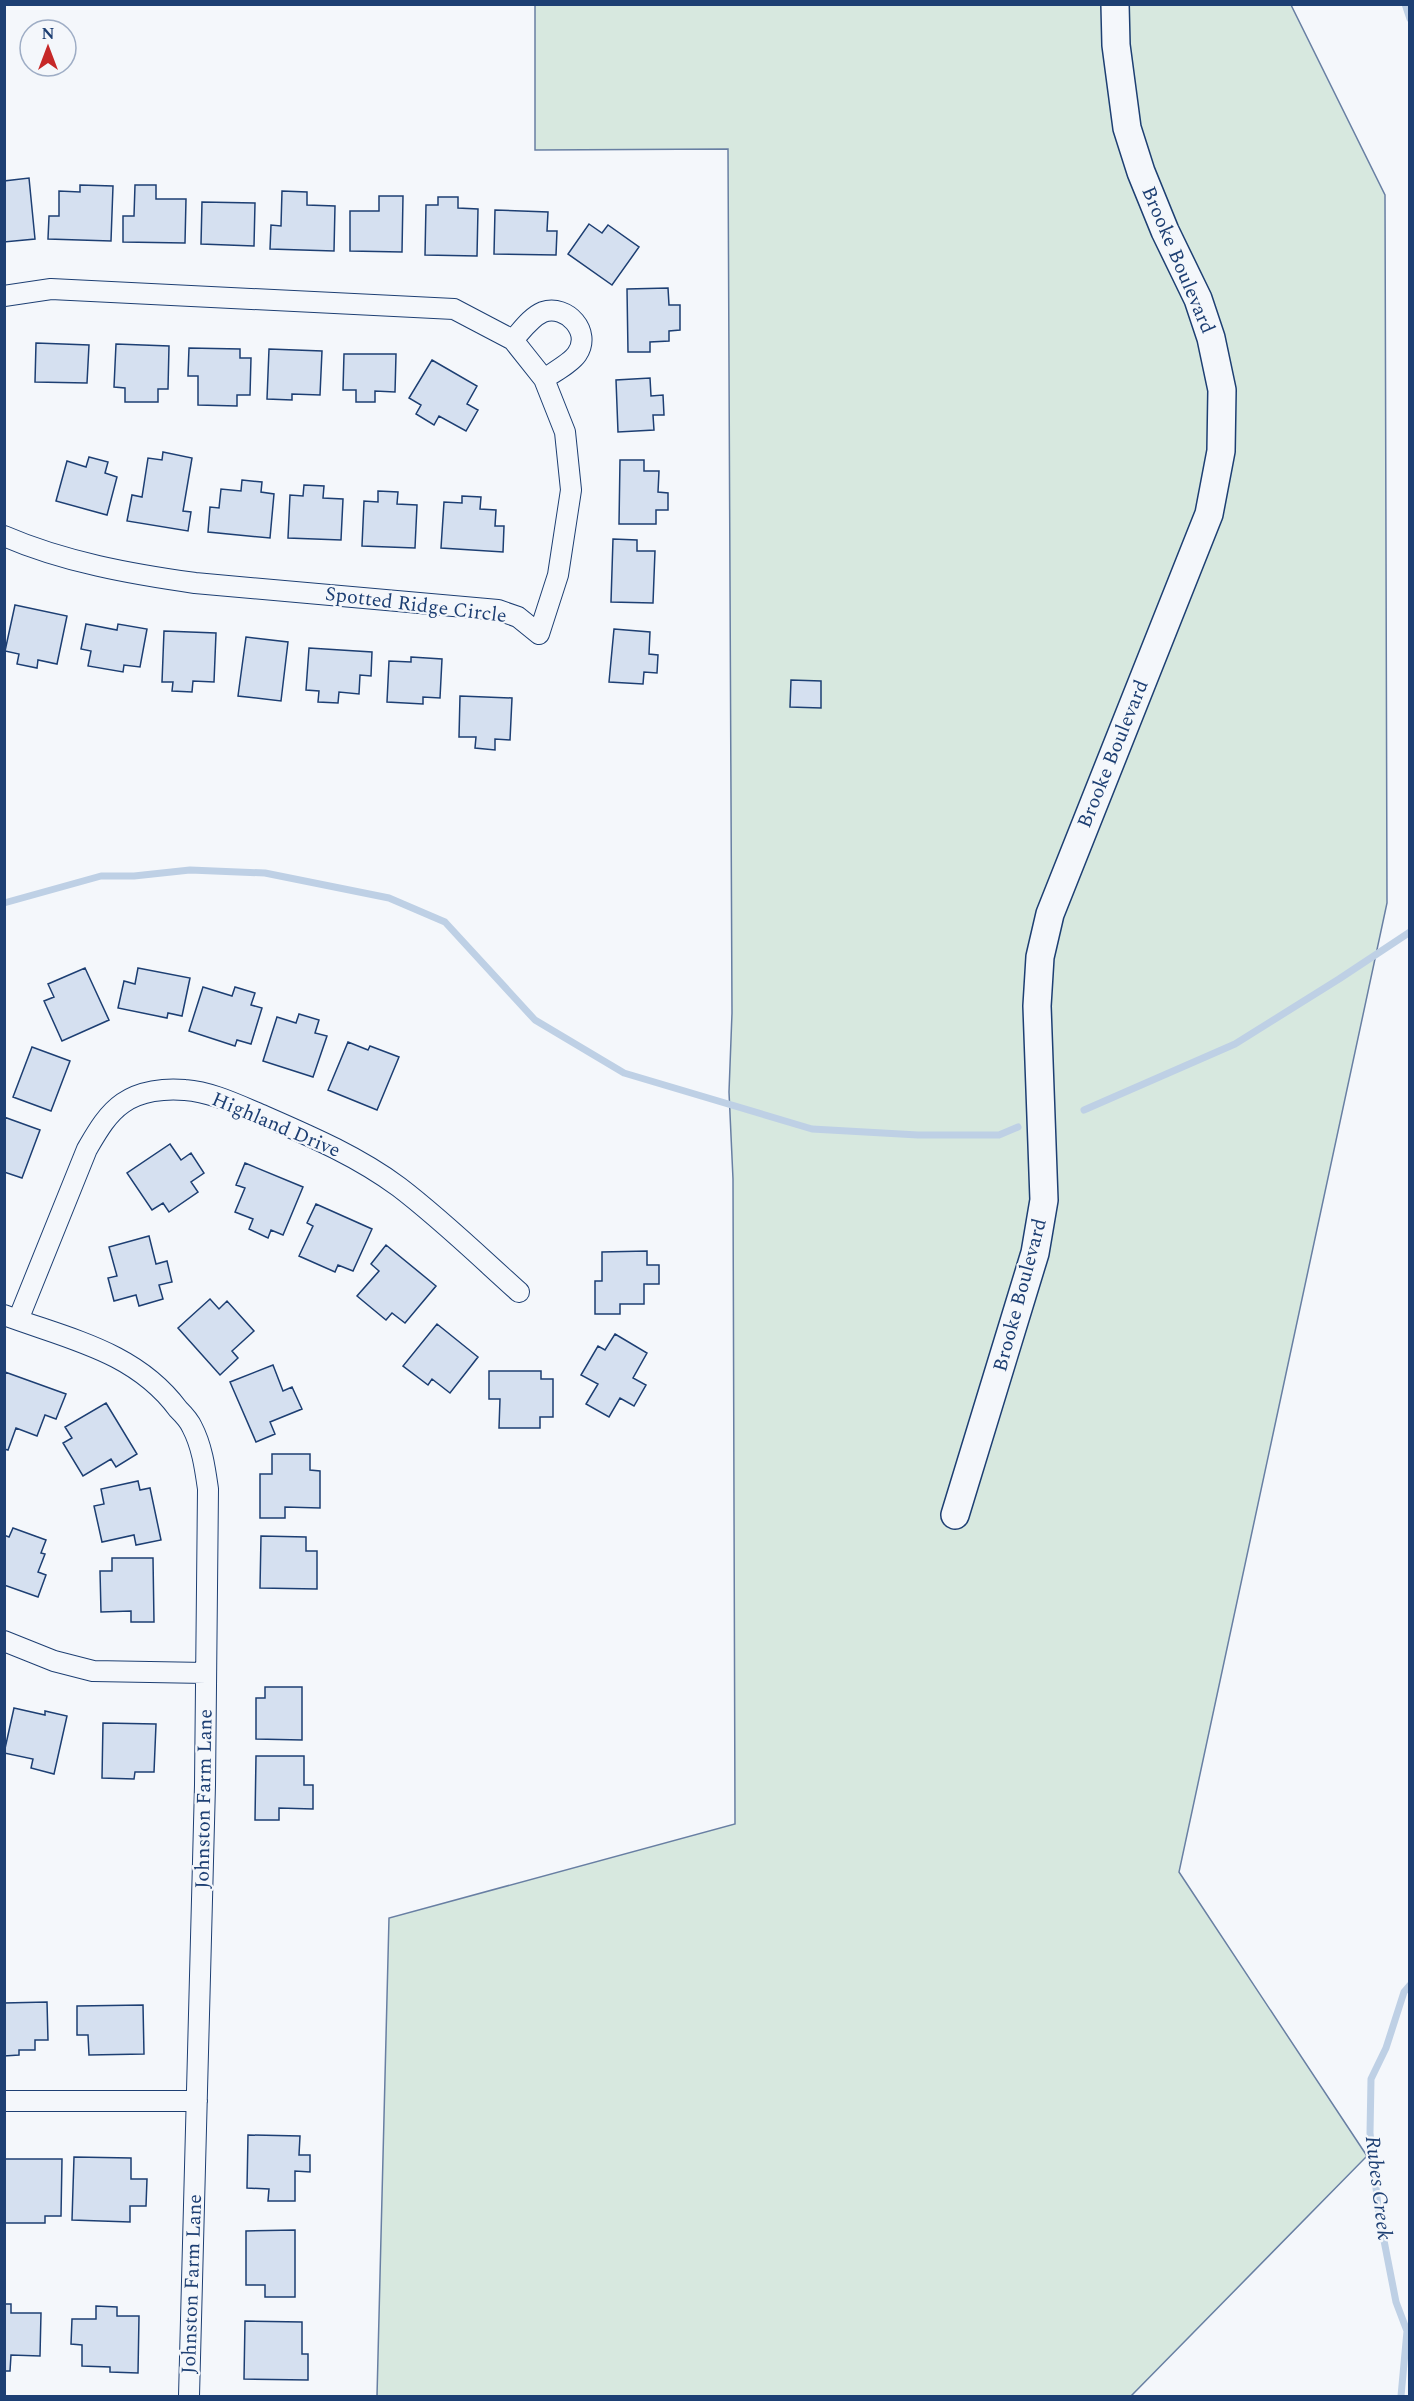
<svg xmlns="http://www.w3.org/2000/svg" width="1414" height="2401" font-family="Spectral,serif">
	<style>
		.green { fill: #d7e8df; stroke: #687fa3; stroke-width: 1.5 }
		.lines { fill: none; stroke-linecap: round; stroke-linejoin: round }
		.stream { stroke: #bed0e5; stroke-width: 7 }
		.building { fill: #d5e0f0; stroke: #1d3f73; stroke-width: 1.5 }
		.street-casing { stroke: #1d3f73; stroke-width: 22 }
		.secondary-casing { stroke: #1d3f73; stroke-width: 30 }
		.street { stroke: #f4f7fb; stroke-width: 20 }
		.secondary { stroke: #f4f7fb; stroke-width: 27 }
		.labels { text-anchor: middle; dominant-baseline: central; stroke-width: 4.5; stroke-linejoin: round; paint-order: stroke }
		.street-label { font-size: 20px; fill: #1d3f73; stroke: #f4f7fb }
		.water-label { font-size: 21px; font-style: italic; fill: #1d3f73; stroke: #f4f7fb }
	</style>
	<rect width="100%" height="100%" fill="#f4f7fb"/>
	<path class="green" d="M 535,5 L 1291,5 L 1385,195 L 1387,903 L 1179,1872 L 1367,2156 L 1131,2396 L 377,2396 L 389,1918 L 735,1824 L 733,1179 L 729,1092 L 732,1013 L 728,149 L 535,150 Z"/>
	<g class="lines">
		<path class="stream" d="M 1405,4 L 1410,19
			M 4,903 L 101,876 L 134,876 L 190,870 L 265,873 L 389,898 L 445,922 L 535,1020 L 624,1073 L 812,1129 L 918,1135 L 999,1135 L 1018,1127
			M 1084,1110 L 1235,1044 L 1339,979 L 1410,932
			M 1401,2396 L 1407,2331 L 1396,2302 L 1379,2215 L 1370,2133 L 1371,2079 L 1386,2048 L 1404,1992 L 1410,1985"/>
	</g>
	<path class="building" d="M 29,178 L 35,239 L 4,242 L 4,181 Z
		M 80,185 L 113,186 L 111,241 L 48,239 L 49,216 L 59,216 L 59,191 L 80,192 Z
		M 135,185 L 156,185 L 156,199 L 186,199 L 185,243 L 123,242 L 123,216 L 134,216 Z
		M 282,191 L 307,192 L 307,205 L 335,206 L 334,251 L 270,249 L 271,225 L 281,226 Z
		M 379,196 L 403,196 L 402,252 L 350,251 L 350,211 L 379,211 Z
		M 438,197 L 458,197 L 458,208 L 478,209 L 477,256 L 425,255 L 426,205 L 438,205 Z
		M 202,202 L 255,203 L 254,246 L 201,244 Z
		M 495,210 L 548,212 L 547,231 L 557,231 L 556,255 L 494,254 Z
		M 589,224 L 602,233 L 608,225 L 639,247 L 612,285 L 568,254 Z
		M 668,288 L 669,305 L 680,305 L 680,330 L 669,331 L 669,341 L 650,342 L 650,352 L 628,352 L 627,289 Z
		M 36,343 L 89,345 L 87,383 L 35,382 Z
		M 116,344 L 169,346 L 168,389 L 158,389 L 158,402 L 125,402 L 125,388 L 114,387 Z
		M 189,348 L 240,349 L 240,358 L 251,358 L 250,395 L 237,395 L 237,406 L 198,405 L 198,376 L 188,376 Z
		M 269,349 L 322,351 L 320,395 L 292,394 L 292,400 L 267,399 Z
		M 344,354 L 396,354 L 395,392 L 375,391 L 375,402 L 356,402 L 356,390 L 343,390 Z
		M 432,360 L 477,386 L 467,404 L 478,410 L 466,431 L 439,416 L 434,425 L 416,414 L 421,405 L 409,398 Z
		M 650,378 L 651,396 L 663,395 L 664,415 L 653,415 L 654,430 L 618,432 L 616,380 Z
		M 163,452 L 192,458 L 183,511 L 191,512 L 188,531 L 127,521 L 132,495 L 142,497 L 148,458 L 162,460 Z
		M 89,457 L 108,462 L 105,473 L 117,477 L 107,515 L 56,501 L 67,461 L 86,467 Z
		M 620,460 L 644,460 L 644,471 L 659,471 L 658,492 L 668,493 L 668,510 L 656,510 L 656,524 L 619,524 Z
		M 242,480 L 262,482 L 261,492 L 274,494 L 270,538 L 208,532 L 210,507 L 219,508 L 221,489 L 241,491 Z
		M 304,485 L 324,486 L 323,498 L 343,499 L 341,540 L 288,538 L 290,495 L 303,496 Z
		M 378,491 L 398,492 L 397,504 L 417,505 L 415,548 L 362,546 L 364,501 L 378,502 Z
		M 462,496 L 481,497 L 480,509 L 496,510 L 495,526 L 504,526 L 503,552 L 441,548 L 444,502 L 462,503 Z
		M 613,539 L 637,540 L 637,551 L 655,551 L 653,603 L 611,602 Z
		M 15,605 L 67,616 L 57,664 L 38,660 L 37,668 L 17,664 L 19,654 L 5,651 Z
		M 86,624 L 117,630 L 118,624 L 147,629 L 140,667 L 124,665 L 123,672 L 88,666 L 91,651 L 81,649 Z
		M 614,629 L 650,632 L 649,654 L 658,655 L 657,673 L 644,672 L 643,684 L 609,682 Z
		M 164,631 L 216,633 L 214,682 L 193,681 L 192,692 L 172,691 L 173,682 L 162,682 Z
		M 246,637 L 288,642 L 281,701 L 238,696 Z
		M 309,648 L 372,652 L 371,676 L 360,675 L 359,694 L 339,692 L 338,703 L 318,702 L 319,691 L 306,690 Z
		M 411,657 L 442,659 L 440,698 L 423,697 L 423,704 L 387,702 L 389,661 L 411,662 Z
		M 791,680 L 821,681 L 821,708 L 790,707 Z
		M 460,696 L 512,698 L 510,740 L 495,739 L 495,750 L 475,748 L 476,737 L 459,737 Z
		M 85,968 L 109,1020 L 62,1041 L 44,1001 L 54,997 L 48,984 Z
		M 138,968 L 190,978 L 182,1016 L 168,1013 L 167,1018 L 118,1008 L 124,981 L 135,984 Z
		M 203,987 L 232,996 L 235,987 L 255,993 L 251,1005 L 262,1008 L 251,1044 L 237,1040 L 235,1046 L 189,1031 Z
		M 299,1014 L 319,1020 L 315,1033 L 327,1036 L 313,1077 L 263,1061 L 277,1017 L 296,1023 Z
		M 348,1042 L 368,1050 L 370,1046 L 399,1057 L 377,1110 L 328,1090 Z
		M 32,1047 L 70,1061 L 51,1111 L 13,1097 Z
		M 4,1117 L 40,1130 L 22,1178 L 4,1172 Z
		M 170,1144 L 181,1160 L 191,1153 L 204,1173 L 191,1182 L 198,1192 L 169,1212 L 163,1203 L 152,1210 L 127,1173 Z
		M 245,1163 L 303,1187 L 283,1235 L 271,1230 L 268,1238 L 249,1229 L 253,1219 L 235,1212 L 245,1188 L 236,1185 Z
		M 316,1204 L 372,1229 L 353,1271 L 338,1265 L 335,1272 L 299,1256 L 313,1226 L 307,1223 Z
		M 149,1236 L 156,1264 L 167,1261 L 172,1282 L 159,1285 L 163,1299 L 139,1306 L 136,1295 L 114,1301 L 108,1278 L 117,1276 L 109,1247 Z
		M 386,1245 L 436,1286 L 405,1323 L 392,1313 L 386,1320 L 357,1296 L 379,1271 L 371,1264 Z
		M 647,1251 L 647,1265 L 659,1265 L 659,1284 L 644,1284 L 644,1304 L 620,1304 L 620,1314 L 595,1314 L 595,1281 L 602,1281 L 602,1252 Z
		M 210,1299 L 219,1309 L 227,1301 L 254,1331 L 232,1351 L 238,1358 L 220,1375 L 178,1328 Z
		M 437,1324 L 478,1357 L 450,1393 L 432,1379 L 428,1385 L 403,1366 Z
		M 615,1334 L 647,1353 L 633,1378 L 646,1385 L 634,1406 L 620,1398 L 609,1417 L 586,1404 L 598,1384 L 581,1375 L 598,1346 L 605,1350 Z
		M 273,1365 L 283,1391 L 292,1387 L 302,1409 L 270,1422 L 275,1434 L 256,1442 L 230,1382 Z
		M 489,1371 L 541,1371 L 541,1379 L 553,1379 L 553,1417 L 540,1417 L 540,1428 L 499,1428 L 500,1399 L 489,1399 Z
		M 5,1372 L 66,1394 L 56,1419 L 45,1415 L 37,1436 L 16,1428 L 8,1450 L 4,1449 Z
		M 106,1403 L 137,1454 L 116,1467 L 111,1459 L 83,1476 L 63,1443 L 72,1438 L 65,1427 Z
		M 272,1454 L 310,1454 L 310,1470 L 320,1471 L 320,1508 L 285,1507 L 285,1518 L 260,1518 L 260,1474 L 272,1474 Z
		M 138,1481 L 140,1490 L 150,1488 L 161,1540 L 136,1545 L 134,1535 L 102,1542 L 94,1506 L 104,1504 L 101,1489 Z
		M 13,1528 L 46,1540 L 41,1553 L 45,1554 L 38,1572 L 46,1575 L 38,1597 L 4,1585 L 4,1535 L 9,1537 Z
		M 261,1536 L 306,1537 L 306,1551 L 317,1551 L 317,1589 L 260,1588 Z
		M 112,1558 L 153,1558 L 154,1622 L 131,1622 L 131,1611 L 101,1612 L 100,1571 L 112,1571 Z
		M 265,1687 L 302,1687 L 302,1740 L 256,1739 L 256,1698 L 265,1698 Z
		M 14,1708 L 45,1715 L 45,1711 L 67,1716 L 54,1774 L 31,1768 L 33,1759 L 4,1753 Z
		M 103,1723 L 156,1724 L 154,1772 L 135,1772 L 134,1779 L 102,1778 Z
		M 256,1756 L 304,1756 L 304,1785 L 313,1785 L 313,1809 L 279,1808 L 279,1820 L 255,1820 Z
		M 47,2002 L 48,2040 L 35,2040 L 35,2050 L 19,2050 L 19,2055 L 4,2056 L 4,2003 Z
		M 143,2005 L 144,2054 L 89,2055 L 88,2035 L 77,2035 L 77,2006 Z
		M 248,2135 L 300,2136 L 299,2155 L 310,2155 L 310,2172 L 295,2171 L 295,2201 L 268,2201 L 269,2189 L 247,2188 Z
		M 74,2157 L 131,2158 L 131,2179 L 147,2179 L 146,2206 L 130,2206 L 130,2222 L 72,2220 Z
		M 5,2159 L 62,2159 L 61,2216 L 45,2216 L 45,2223 L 4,2223 Z
		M 295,2230 L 295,2297 L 265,2297 L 265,2285 L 246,2285 L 246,2231 Z
		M 4,2304 L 11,2304 L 11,2313 L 41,2313 L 40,2356 L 11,2355 L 10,2371 L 4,2371 Z
		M 96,2306 L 117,2307 L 117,2316 L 139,2316 L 138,2373 L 110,2372 L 110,2367 L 82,2366 L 82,2345 L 71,2344 L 72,2319 L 96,2319 Z
		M 245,2321 L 302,2322 L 302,2354 L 308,2354 L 308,2380 L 244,2379 Z"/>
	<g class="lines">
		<defs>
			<path id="street" d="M 4,296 L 51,289 L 454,309 L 513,340 L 544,379 L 565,432 L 571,490 L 558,575 L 539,634 L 518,617 L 498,610 L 195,583 C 131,574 64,562 4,536
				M 513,340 C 522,330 531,317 543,312 C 567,304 592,332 577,354 C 571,363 554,372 544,379
				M 4,1315 C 68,1339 135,1351 178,1409 C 183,1414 189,1420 192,1427 C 202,1446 205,1468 208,1489 L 205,1785 L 189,2396
				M 18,1320 L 87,1149 C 97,1132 107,1114 123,1103 C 140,1091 165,1088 185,1090 C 212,1092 238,1105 262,1115 C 310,1136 357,1156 399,1187 C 441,1219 479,1256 519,1292
				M 4,1641 L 54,1661 L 93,1671 L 206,1673
				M 4,2101 L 197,2101"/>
			<path id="secondary" d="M 955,1515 L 1035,1253 L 1044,1200 L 1037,1006 L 1040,957 L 1050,914 L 1209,514 L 1221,451 L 1222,390 L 1211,338 L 1198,299 L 1165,231 L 1141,172 L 1127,128 L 1116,45 L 1115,4"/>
		</defs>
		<use href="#street" class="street-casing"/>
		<use href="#secondary" class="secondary-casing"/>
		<use href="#street" class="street"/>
		<use href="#secondary" class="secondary"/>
	</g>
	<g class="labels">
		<g class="street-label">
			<text transform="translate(1178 260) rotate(67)">Brooke Boulevard</text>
			<text transform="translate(416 605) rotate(7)">Spotted Ridge Circle</text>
			<text transform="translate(1113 754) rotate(-68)">Brooke Boulevard</text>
			<text transform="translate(276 1125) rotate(23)">Highland Drive</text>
			<text transform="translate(1020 1295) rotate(-75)">Brooke Boulevard</text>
			<text transform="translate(204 1799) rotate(-89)">Johnston Farm Lane</text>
			<text transform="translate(192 2284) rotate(-88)">Johnston Farm Lane</text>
		</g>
		<g class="water-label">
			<text transform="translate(1378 2188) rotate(83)">Rubes Creek</text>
		</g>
	</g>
	<rect width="1414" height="2401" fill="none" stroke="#1d3f73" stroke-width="12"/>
	<g transform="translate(48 48)"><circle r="28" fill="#f4f7fb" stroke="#9eadc5" stroke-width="1.5"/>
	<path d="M0-4.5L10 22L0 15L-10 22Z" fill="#c62828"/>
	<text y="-9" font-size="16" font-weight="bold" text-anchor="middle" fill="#1d3f73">N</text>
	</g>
</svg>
